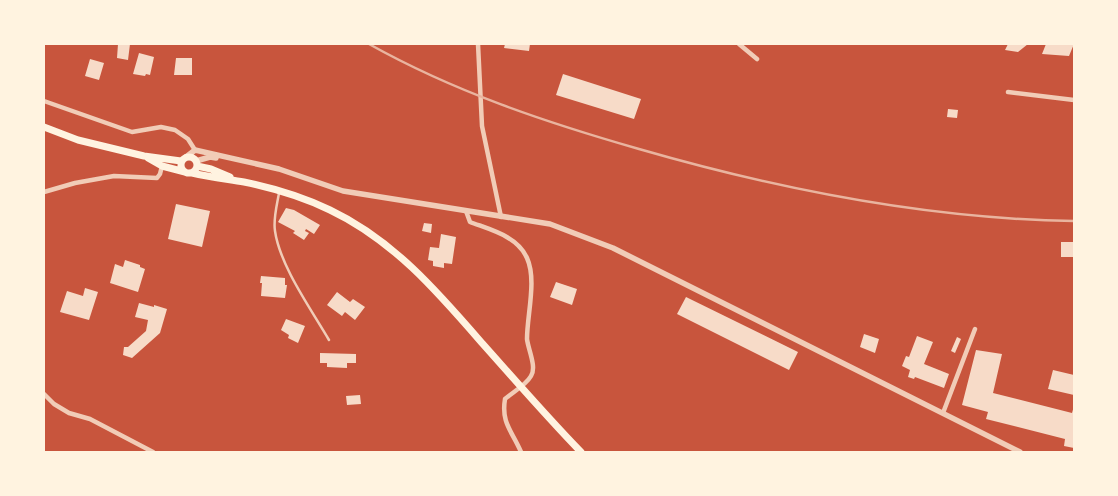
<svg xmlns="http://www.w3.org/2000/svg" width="1118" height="496" font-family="'Space Grotesk',sans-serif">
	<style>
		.building { fill: #f7dbc8 }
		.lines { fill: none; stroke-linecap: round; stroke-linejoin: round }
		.service { stroke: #f1ccb7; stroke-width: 2.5 }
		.minor { stroke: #f1ccb7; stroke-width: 4.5 }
		.tertiary { stroke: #f1ccb7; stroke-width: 5.5 }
		.secondary { stroke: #fff3e0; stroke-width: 7 }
		.rail { stroke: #e9b49f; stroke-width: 2.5 }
	</style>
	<rect width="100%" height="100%" fill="#c8553d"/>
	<path class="building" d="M 118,44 L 130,44 L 128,60 L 117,58 Z
		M 505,44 L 530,44 L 529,51 L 504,48 Z
		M 1008,44 L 1028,44 L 1018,52 L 1005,50 Z
		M 1046,44 L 1053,45 L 1074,44 L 1069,56 L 1042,54 Z
		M 139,53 L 154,57 L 150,75 L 146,74 L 145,76 L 133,74 Z
		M 176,58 L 192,58 L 192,75 L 174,75 Z
		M 90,59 L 104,63 L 99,80 L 85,76 Z
		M 563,74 L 641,99 L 634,119 L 556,95 Z
		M 948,109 L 958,110 L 957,118 L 947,117 Z
		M 176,204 L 210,211 L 202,247 L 168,239 Z
		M 286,208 L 294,210 L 320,225 L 314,234 L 306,229 L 305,231 L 309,233 L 304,240 L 293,233 L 295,231 L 278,222 Z
		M 424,223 L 432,224 L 431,233 L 422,231 Z
		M 441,234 L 456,237 L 452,264 L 444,263 L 444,268 L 433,266 L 433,261 L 428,260 L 430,247 L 439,248 Z
		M 1061,242 L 1074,242 L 1074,257 L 1061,257 Z
		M 125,260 L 140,265 L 140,267 L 145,269 L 138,292 L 110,283 L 115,264 L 123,267 Z
		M 261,276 L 285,278 L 285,285 L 287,285 L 285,298 L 261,296 L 262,283 L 260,283 Z
		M 556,282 L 577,289 L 572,305 L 550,297 Z
		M 85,288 L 98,292 L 89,320 L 60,312 L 67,291 L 83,296 Z
		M 337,292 L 350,302 L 353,299 L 365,307 L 355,320 L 345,312 L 342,316 L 327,305 Z
		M 686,297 L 798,352 L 789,370 L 677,314 Z
		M 139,303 L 154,307 L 154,305 L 167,309 L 160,333 L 132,358 L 123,355 L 124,347 L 128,347 L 146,331 L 148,320 L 135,317 Z
		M 286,319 L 305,326 L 298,343 L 288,338 L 289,335 L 281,330 Z
		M 864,334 L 879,339 L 875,353 L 860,347 Z
		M 917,336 L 933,342 L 924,364 L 949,374 L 944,388 L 915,377 L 914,379 L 908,377 L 910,370 L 902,366 L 906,356 L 909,357 Z
		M 957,337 L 961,339 L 955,353 L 951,351 Z
		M 976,350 L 1002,354 L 993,393 L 1072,413 L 1074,406 L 1074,448 L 1064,446 L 1065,439 L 986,419 L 988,412 L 962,405 Z
		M 320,353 L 356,354 L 356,363 L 347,363 L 347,368 L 327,367 L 327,363 L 320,363 Z
		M 1053,370 L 1074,375 L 1074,395 L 1048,389 Z
		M 360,395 L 361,404 L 347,405 L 346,396 Z"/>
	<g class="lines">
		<path class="service" d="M 279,193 C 277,205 273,219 275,231 C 280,266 311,309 329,340"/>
		<path class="minor" d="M 478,44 L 482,126 L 501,217
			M 739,44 L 757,59
			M 1008,92 L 1074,100
			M 44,101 L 132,132 L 161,127 L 175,130 L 188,139 L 195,150
			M 44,192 L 75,183 L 114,176 L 157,178 L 160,174 L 162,166
			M 466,211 L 470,222 C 491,230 517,236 527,258 C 537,280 527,315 527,339 C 528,349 537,367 531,376 C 526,385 513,392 505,399 C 501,423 512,431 521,452
			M 44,394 L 54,404 L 69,413 L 90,419 L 153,452
			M 943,413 L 975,329"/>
		<path class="tertiary" d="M 186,157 L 195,150 L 279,169 L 343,191 L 550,224 L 613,248 L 1020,452
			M 196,161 L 210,157 L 216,158"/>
		<path class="secondary" d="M 44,127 L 78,140 L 144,156 L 181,161
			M181 165a8 8 0 1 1 16 0a8 8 0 1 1-16 0Z
			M 148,158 L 162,166 L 185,172
			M 197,166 L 211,169 L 230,177
			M 192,173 C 209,177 226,179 244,182 C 273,188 303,197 330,210 C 393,240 437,291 482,343 C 515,380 547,417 581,452"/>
		<path class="rail" d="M 369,44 C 455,92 545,122 639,149 C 781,190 927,219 1074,221"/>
	</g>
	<rect width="1118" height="496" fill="none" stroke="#fff3e0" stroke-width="90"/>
</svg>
